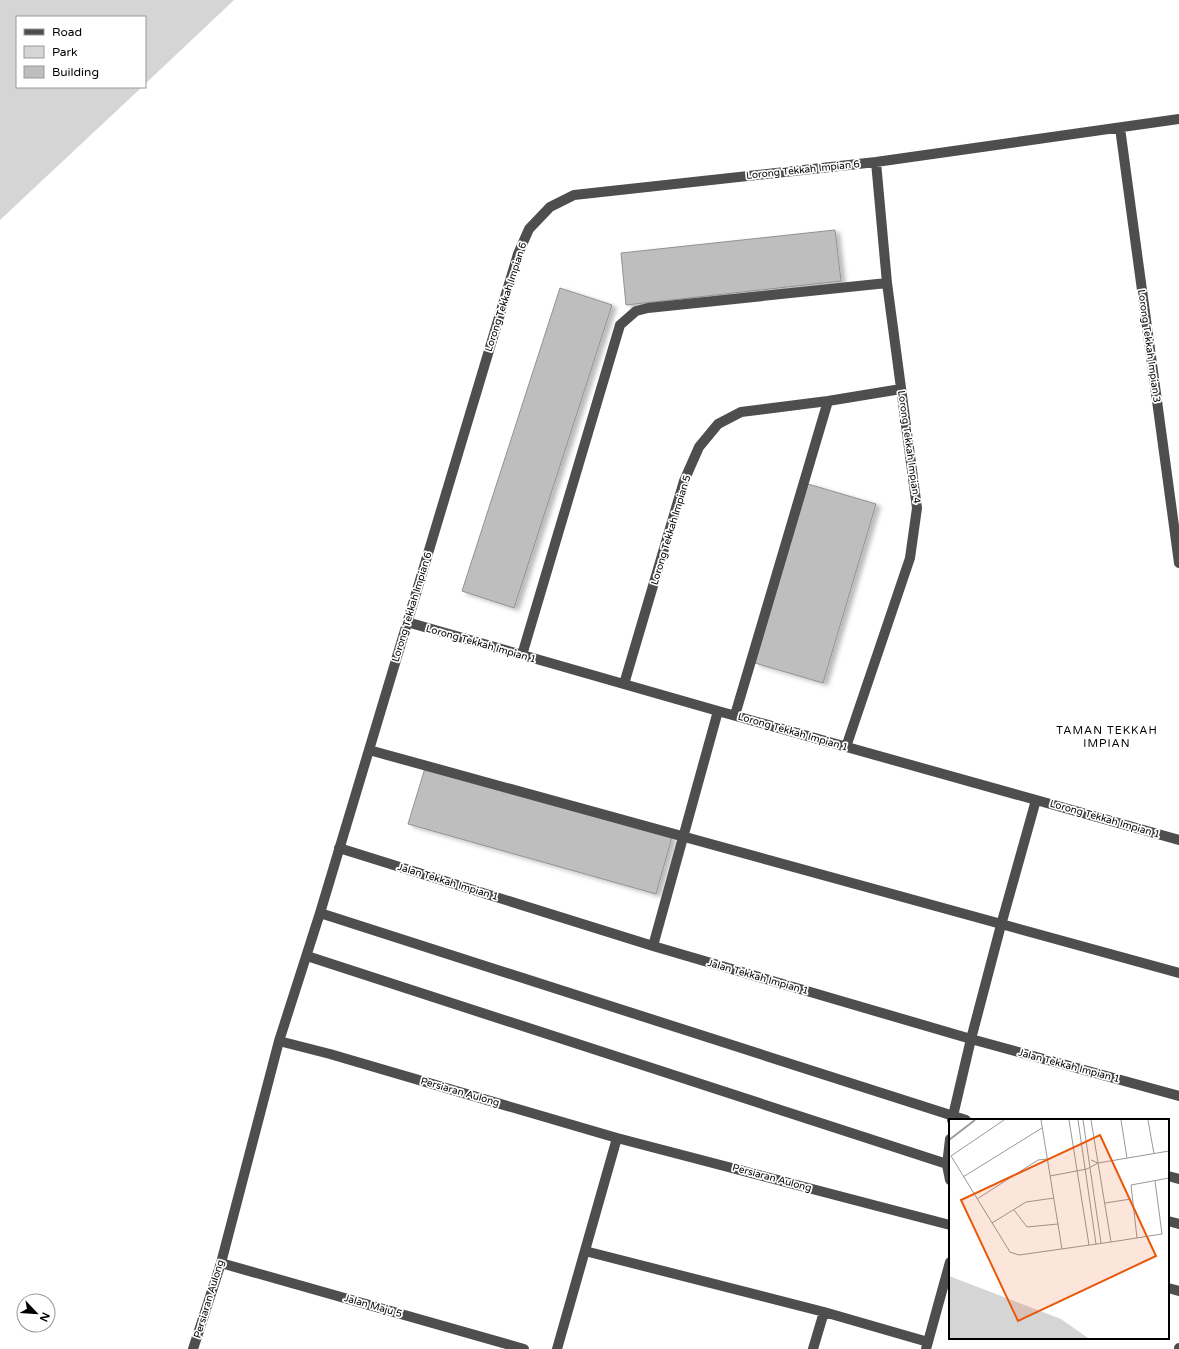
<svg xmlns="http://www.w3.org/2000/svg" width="1179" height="1349" font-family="'Varela Round',sans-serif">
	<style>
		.green { fill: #d5d5d5 }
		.building { fill: #bebebe; stroke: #929292; filter: url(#shadow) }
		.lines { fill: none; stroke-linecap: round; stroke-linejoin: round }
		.minor { stroke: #4e4e4e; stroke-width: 10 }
		.labels { text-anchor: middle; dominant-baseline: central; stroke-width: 3.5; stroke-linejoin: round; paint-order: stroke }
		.street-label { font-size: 10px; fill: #000; stroke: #fff }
		.neighbourhood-label { font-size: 11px; letter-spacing: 1px; fill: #000; stroke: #fff }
		.inset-river { fill: none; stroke: #9c9c9c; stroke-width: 2 }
		.inset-road { fill: none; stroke: #999; stroke-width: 1 }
		.view { fill: #e8590c; fill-opacity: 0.15; stroke: #e8590c; stroke-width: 2 }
		.inset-edge { fill: none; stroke: #000; stroke-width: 2 }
	</style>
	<defs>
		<filter id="shadow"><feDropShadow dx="4.5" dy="2.5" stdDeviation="2" flood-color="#0004"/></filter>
	</defs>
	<rect width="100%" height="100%" fill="#fff"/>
	<path class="green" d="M 0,0 L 234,0 L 145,84 L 145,17 L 17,17 L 17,87 L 142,87 L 0,220 Z"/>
	<path class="building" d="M 835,230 L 841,281 L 626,305 L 621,253 Z
		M 560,288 L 612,305 L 514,608 L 462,591 Z
		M 808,484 L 876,504 L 823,683 L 755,663 Z
		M 425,768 L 672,837 L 656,894 L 408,824 Z"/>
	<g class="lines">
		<path class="minor" d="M 1120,128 L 1179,563
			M 407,622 L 718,711 L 1179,840
			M 522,655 L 620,325 L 636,311 L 648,308 L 887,283
			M 624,684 L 684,481 L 699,447 L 718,424 L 741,412 L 828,401 L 901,389
			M 735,715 L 828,401
			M 846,747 L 910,558 L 917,508 L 887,283 L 876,162
			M 369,750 L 1179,973
			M 339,848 L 653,946 L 971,1039 L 1179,1096
			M 320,913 L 966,1120
			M 653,946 L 718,711
			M 307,956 L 950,1165
			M 279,1041 L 320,913 L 518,254 L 529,229 L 550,207 L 574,195 L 876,162 L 1179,119
			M 952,1120 L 971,1039 L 1001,925 L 1036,800
			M 950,1139 L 947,1165 L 950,1180
			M 1168,1176 L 1179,1179
			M 1168,1221 L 1179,1224
			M 585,1251 L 824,1312 L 928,1342
			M 221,1263 L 524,1349
			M 1168,1288 L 1179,1291
			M 193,1349 L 221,1263 L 279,1041 L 330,1054 L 617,1138 L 950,1225
			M 557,1349 L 617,1138
			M 813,1349 L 824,1312
			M 926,1349 L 950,1262
			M 1179,1349 L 1179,1348"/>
	</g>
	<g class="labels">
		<g class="street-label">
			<text transform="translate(803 170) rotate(-6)">Lorong Tekkah Impian 6</text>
			<text transform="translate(506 297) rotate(-72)">Lorong Tekkah Impian 6</text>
			<text transform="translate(1149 346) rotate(82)">Lorong Tekkah Impian 3</text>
			<text transform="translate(909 447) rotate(82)">Lorong Tekkah Impian 4</text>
			<text transform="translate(671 530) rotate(-73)">Lorong Tekkah Impian 5</text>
			<text transform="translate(412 607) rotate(-73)">Lorong Tekkah Impian 6</text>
			<text transform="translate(481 644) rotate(16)">Lorong Tekkah Impian 1</text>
			<text transform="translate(793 732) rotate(16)">Lorong Tekkah Impian 1</text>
			<text transform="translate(1105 819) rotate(16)">Lorong Tekkah Impian 1</text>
			<text transform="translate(448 882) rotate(17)">Jalan Tekkah Impian 1</text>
			<text transform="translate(758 977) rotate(16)">Jalan Tekkah Impian 1</text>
			<text transform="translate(1069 1066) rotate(15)">Jalan Tekkah Impian 1</text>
			<text transform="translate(460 1092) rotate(16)">Persiaran Aulong</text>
			<text transform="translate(772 1178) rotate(15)">Persiaran Aulong</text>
			<text transform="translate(209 1299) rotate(-73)">Persiaran Aulong</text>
			<text transform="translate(373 1306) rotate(16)">Jalan Maju 5</text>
		</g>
		<g class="neighbourhood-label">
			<text x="1107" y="730">TAMAN TEKKAH<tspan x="1107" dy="13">IMPIAN</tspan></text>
		</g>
	</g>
	<g transform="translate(949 1119)">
		<rect width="220" height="220" fill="#fff"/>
		<path d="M 0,157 L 112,200 L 139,219 L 0,219 Z" fill="#d5d5d5"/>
		<path class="inset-river" d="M 0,21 L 26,1"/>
		<path class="inset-road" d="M 55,1 L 2,37 L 61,133 L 70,136 L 162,123M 92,1 L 113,130M 120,1 L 140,126M 129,1 L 147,125M 134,1 L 152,124M 142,1 L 162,123 L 213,115 L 206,62M 172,1 L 178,39M 199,1 L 205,35M 149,44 L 220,32M 101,57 L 138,50 L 149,44 L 142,41M 14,58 L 93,9M 28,80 L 89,41 L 98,40M 156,84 L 182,80M 65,91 L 78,108 L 109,105M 43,104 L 77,83 L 105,79M 188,119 L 182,66 L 220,59"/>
		<path class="view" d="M 151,16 L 207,137 L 69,202 L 12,81 Z"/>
		<rect width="220" height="220" class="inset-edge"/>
	</g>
	<rect x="16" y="16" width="130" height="72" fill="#ffffff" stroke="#999999"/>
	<rect x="24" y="29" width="20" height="6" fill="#4e4e4e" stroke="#999999"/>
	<text x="52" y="36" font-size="12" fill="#000000">Road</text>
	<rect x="24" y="46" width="20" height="12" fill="#d5d5d5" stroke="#999999"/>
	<text x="52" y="56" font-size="12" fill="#000000">Park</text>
	<rect x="24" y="66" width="20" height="12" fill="#bebebe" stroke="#999999"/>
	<text x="52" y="76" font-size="12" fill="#000000">Building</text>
	<g transform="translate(36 1313) rotate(115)"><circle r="19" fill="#ffffff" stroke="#999999"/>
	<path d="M0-3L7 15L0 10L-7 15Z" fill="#000000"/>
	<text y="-6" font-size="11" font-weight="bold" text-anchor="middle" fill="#000000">N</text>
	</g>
</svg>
